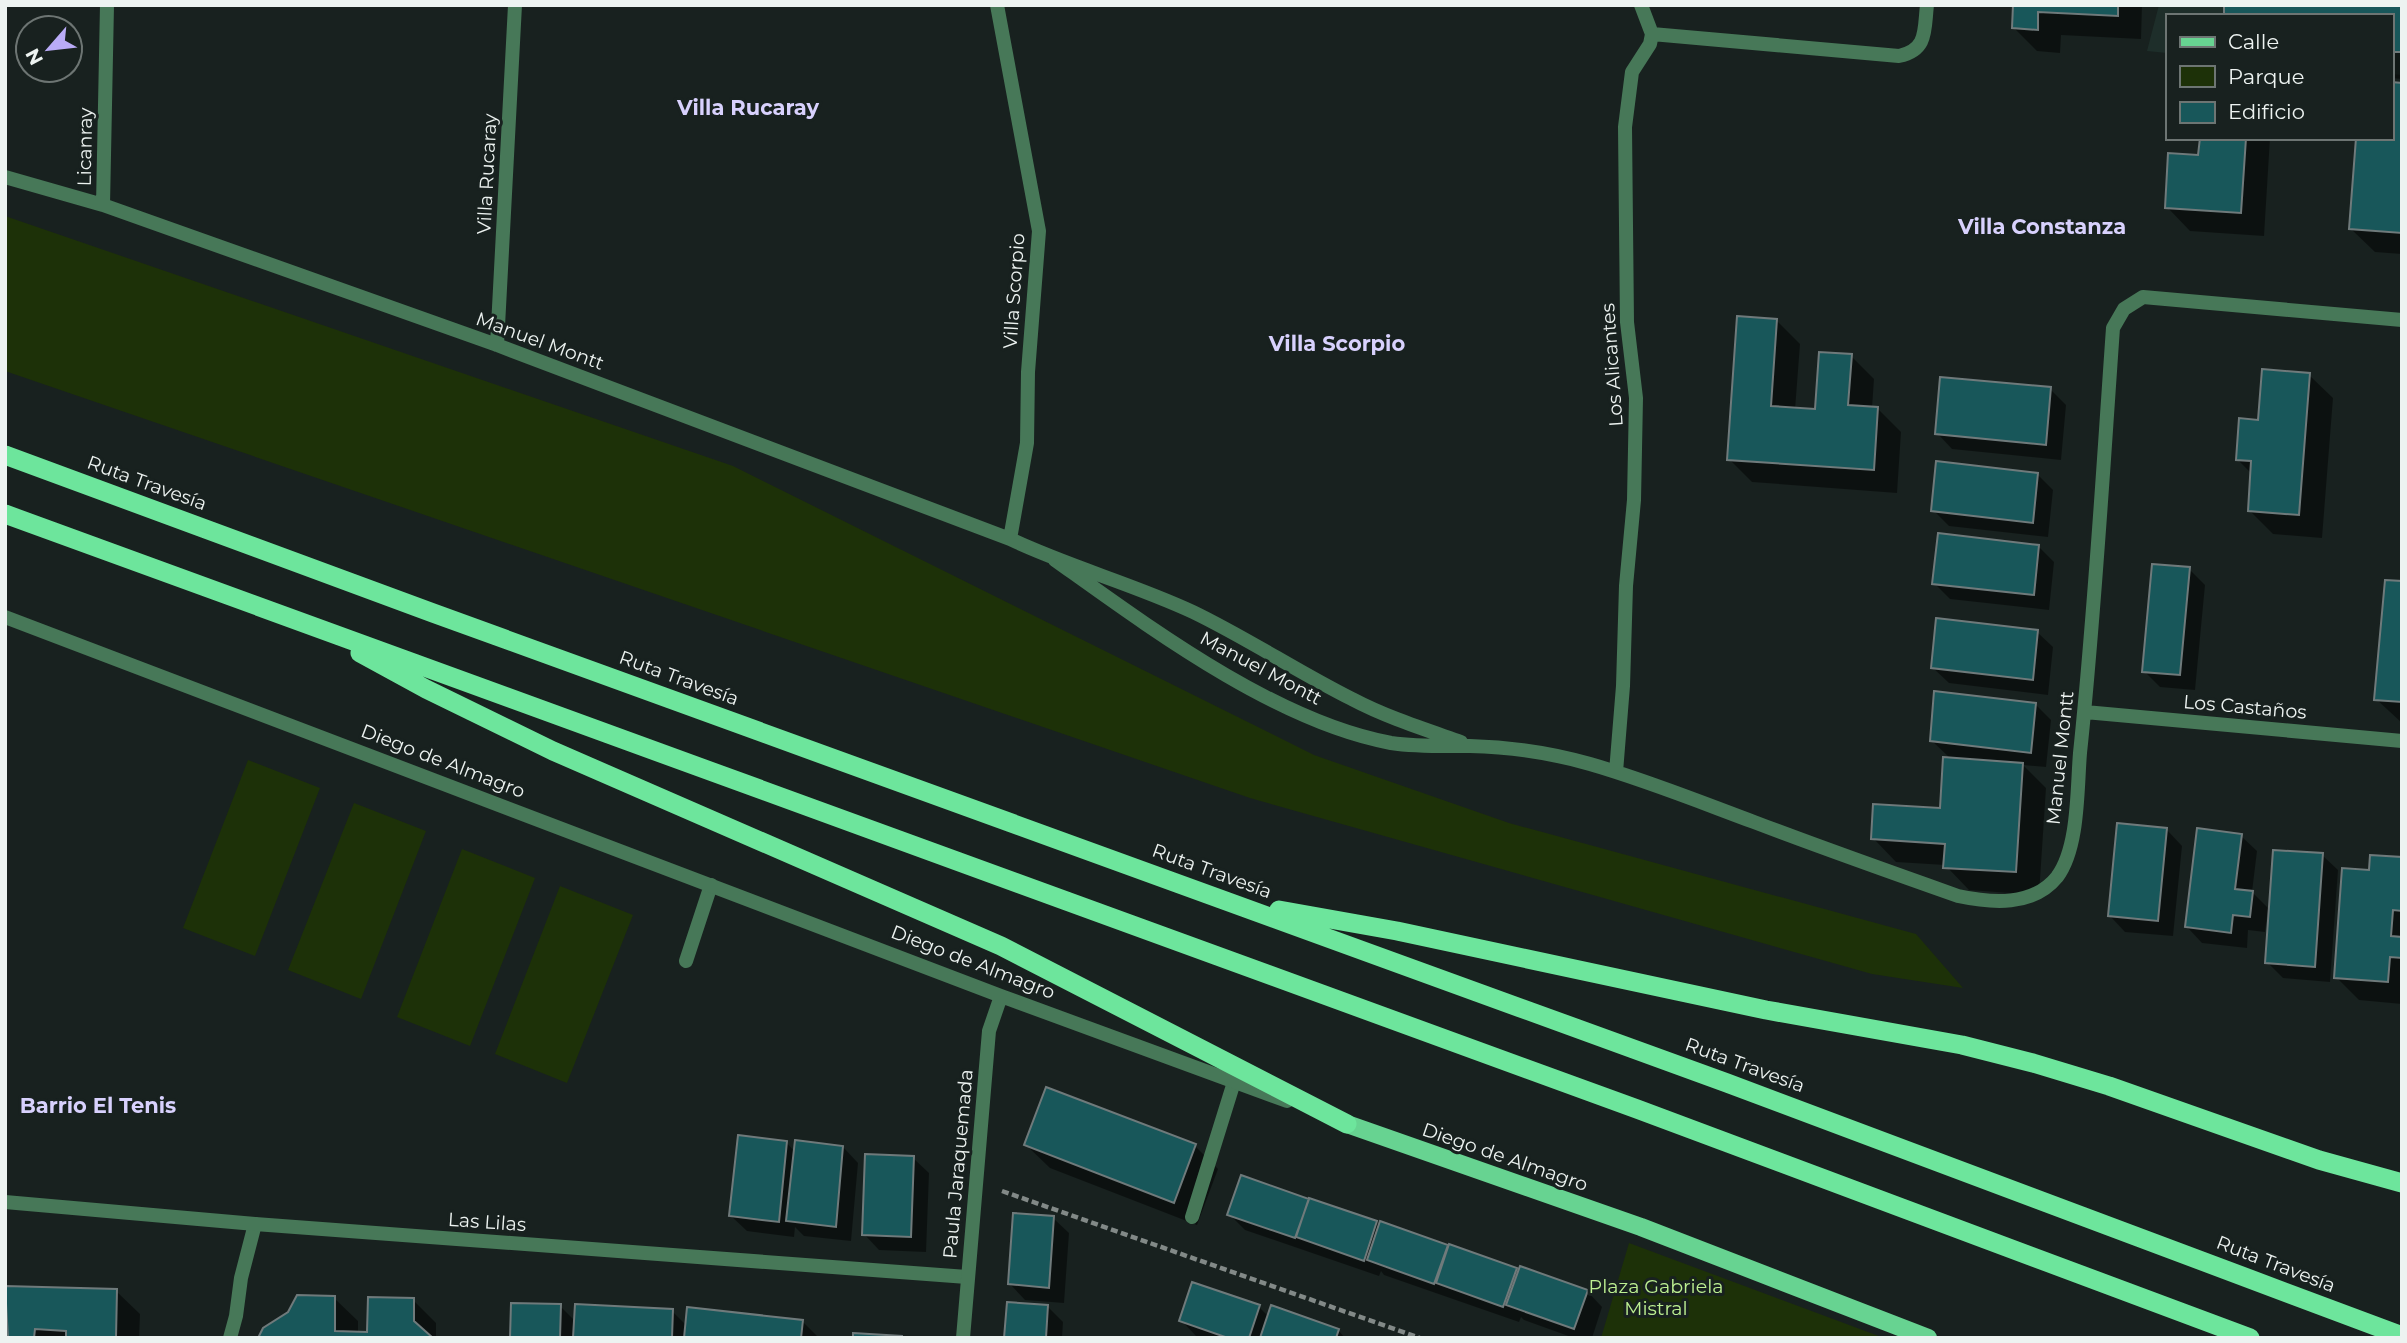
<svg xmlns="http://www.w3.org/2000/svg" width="2407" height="1343" font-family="Montserrat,sans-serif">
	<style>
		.built { fill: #1e2e2a }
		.green { fill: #1d3108 }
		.shadow { fill: #0007 }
		.building { fill: #18575a; stroke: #6f7a7b; stroke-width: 2 }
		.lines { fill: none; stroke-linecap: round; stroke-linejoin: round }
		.path { stroke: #828987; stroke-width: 4.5; stroke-dasharray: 7 3.5; stroke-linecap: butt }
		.service { stroke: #477858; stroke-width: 14 }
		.minor { stroke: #477858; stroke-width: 14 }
		.tertiary { stroke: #477858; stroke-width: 14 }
		.primary { stroke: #67d391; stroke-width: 18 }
		.trunk { stroke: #6de59c; stroke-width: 19 }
		.labels { text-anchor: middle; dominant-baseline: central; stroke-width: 6; stroke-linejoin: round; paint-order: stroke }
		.street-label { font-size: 19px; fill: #edf3f1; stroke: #18211f }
		.park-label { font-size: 19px; fill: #bdf092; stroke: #18211f }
		.neighbourhood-label { font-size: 21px; font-weight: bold; fill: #d8d1fd; stroke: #18211f }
	</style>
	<rect width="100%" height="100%" fill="#18211f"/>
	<path class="built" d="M 2159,5 L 2402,5 L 2402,75 L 2391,74 L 2391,16 L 2167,16 L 2167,53 L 2147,51 Z"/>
	<path class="green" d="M 5,216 L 733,466 L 1314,755 L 1509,823 L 1916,934 L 1963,988 L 1872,974 L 1250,798 L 5,371 Z
		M 248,760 L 320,788 L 255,956 L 183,928 Z
		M 354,803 L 426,831 L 361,999 L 288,970 Z
		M 462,849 L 535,878 L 470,1046 L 397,1017 Z
		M 560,886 L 633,915 L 567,1083 L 495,1054 Z
		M 1629,1243 L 1884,1338 L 1601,1338 Z"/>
	<path class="shadow" d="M 2009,5 L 2142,5 L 2141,39 L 2061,35 L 2060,53 L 2037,51 L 2014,28 L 2015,9 Z
		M 2402,5 L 2402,79 L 2391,78 L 2391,16 Z
		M 2402,85 L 2402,254 L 2375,252 L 2351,229 L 2391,138 Z
		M 2201,138 L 2270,138 L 2264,236 L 2190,231 L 2167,207 L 2200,157 Z
		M 1776,320 L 1800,344 L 1795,410 L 1817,411 L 1851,356 L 1874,379 L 1872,408 L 1878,409 L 1901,432 L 1897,493 L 1752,482 L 1729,459 Z
		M 2309,375 L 2333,398 L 2322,538 L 2273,534 L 2250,511 L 2252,474 L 2238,460 L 2259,422 Z
		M 2050,389 L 2066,405 L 2061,460 L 1952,449 L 1937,433 Z
		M 2037,474 L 2053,490 L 2048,537 L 1949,526 L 1933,510 Z
		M 2039,547 L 2054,562 L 2049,610 L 1950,599 L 1934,583 Z
		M 2189,569 L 2205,585 L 2195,690 L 2160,687 L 2144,671 Z
		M 2402,583 L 2402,723 L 2376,699 Z
		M 2037,632 L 2053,647 L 2048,695 L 1949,683 L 1933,668 Z
		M 2035,704 L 2051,720 L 2046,767 L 2023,765 L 2046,788 L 2039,895 L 1969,890 L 1945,865 L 1896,862 L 1873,838 L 1942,810 L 1951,759 L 1931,740 Z
		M 2167,830 L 2182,846 L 2173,936 L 2125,932 L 2110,916 Z
		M 2241,836 L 2257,851 L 2252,892 L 2268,908 L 2265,932 L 2248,930 L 2247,948 L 2202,943 L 2187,927 Z
		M 2322,855 L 2338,870 L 2330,982 L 2283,978 L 2267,962 Z
		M 2402,859 L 2402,1004 L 2359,1000 L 2336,977 L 2371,872 Z
		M 786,1142 L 795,1152 L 843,1147 L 858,1163 L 851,1241 L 804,1236 L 795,1227 L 794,1237 L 747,1231 L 731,1216 Z
		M 1026,1145 L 1195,1146 L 1218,1169 L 1197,1225 L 1050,1168 Z
		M 913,1158 L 929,1173 L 926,1252 L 879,1250 L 864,1234 Z
		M 1242,1177 L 1376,1223 L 1380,1227 L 1381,1223 L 1516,1270 L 1519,1273 L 1587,1291 L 1602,1307 L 1592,1338 L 1574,1338 L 1524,1320 L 1521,1317 L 1519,1322 L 1384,1275 L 1381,1271 L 1379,1276 L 1245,1230 L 1229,1214 Z
		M 1053,1218 L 1069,1233 L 1064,1303 L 1025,1300 L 1010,1284 Z
		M 5,1288 L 116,1291 L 140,1314 L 139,1338 L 5,1336 Z
		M 334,1298 L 358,1321 L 358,1333 L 369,1333 L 413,1300 L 436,1323 L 436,1338 L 260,1338 Z
		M 560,1306 L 576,1322 L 672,1311 L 687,1326 L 802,1321 L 819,1338 L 512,1338 Z
		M 1047,1306 L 1063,1322 L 1062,1338 L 1006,1338 Z
		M 1259,1307 L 1269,1317 L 1338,1330 L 1345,1338 L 1201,1338 L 1196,1336 L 1181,1320 Z"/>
	<path class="building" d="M 2013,5 L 2118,5 L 2118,16 L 2038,12 L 2038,30 L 2012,28 Z
		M 2224,5 L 2402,5 L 2402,52 L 2391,52 L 2391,16 L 2224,16 Z
		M 2391,82 L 2402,83 L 2402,233 L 2349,229 L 2356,138 L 2391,138 Z
		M 2200,138 L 2246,138 L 2241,213 L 2165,208 L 2168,153 L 2198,155 Z
		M 1737,316 L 1777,319 L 1771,406 L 1815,409 L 1819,352 L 1852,354 L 1848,405 L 1878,407 L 1874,470 L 1727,460 Z
		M 2262,369 L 2310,373 L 2299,515 L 2248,511 L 2251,461 L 2236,460 L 2239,418 L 2258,420 Z
		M 1940,377 L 2051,387 L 2046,445 L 1935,434 Z
		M 1936,461 L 2038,473 L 2033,523 L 1931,511 Z
		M 1938,533 L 2039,545 L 2034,595 L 1932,584 Z
		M 2152,564 L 2190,567 L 2180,675 L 2142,672 Z
		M 2385,580 L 2402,581 L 2402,702 L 2374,700 Z
		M 1936,618 L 2038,630 L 2033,680 L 1931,668 Z
		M 1934,691 L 2036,703 L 2031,753 L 1930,741 Z
		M 1943,757 L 2023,763 L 2016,872 L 1943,868 L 1945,844 L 1871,839 L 1873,804 L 1940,808 Z
		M 2117,823 L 2167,828 L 2158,921 L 2108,916 Z
		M 2197,828 L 2242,834 L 2235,889 L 2253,891 L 2250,917 L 2233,915 L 2231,933 L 2185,927 Z
		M 2273,850 L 2323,853 L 2315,967 L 2265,963 Z
		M 2370,855 L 2402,857 L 2402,911 L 2393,910 L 2391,936 L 2402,937 L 2402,958 L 2390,957 L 2388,982 L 2334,978 L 2342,868 L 2369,870 Z
		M 1046,1087 L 1196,1144 L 1174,1203 L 1024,1145 Z
		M 738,1135 L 787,1141 L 779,1222 L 729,1216 Z
		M 795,1140 L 843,1146 L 836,1227 L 786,1221 Z
		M 865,1154 L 914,1156 L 911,1237 L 862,1235 Z
		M 1241,1175 L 1309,1199 L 1295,1238 L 1227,1215 Z
		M 1309,1198 L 1377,1221 L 1364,1261 L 1296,1237 Z
		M 1013,1213 L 1054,1216 L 1049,1288 L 1008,1284 Z
		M 1380,1221 L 1448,1245 L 1434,1284 L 1367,1260 Z
		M 1449,1244 L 1517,1268 L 1503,1307 L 1436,1283 Z
		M 1520,1266 L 1588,1290 L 1574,1329 L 1506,1305 Z
		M 1192,1282 L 1260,1305 L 1249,1338 L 1228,1338 L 1179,1321 Z
		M 5,1286 L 117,1289 L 116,1338 L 66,1338 L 66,1331 L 35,1329 L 34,1338 L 8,1338 Z
		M 297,1295 L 335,1296 L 335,1331 L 367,1332 L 368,1297 L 414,1298 L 414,1321 L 433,1338 L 258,1338 L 263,1328 L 288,1312 Z
		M 1007,1302 L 1048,1305 L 1046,1338 L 1004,1338 Z
		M 511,1303 L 561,1304 L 560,1338 L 510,1338 Z
		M 575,1304 L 673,1309 L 672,1338 L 573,1338 Z
		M 1271,1305 L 1339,1329 L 1336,1338 L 1260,1338 Z
		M 687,1307 L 803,1320 L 801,1338 L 684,1338 Z
		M 853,1333 L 902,1336 L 902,1338 L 853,1338 Z"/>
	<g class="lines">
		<path class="path" d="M 1002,1191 L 1420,1338"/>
		<path class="service" d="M 686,961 L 711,885
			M 1192,1217 L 1234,1082
			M 230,1338 L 236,1316 L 241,1278 L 255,1224"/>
		<path class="minor" d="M 997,5 L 1039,231 L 1028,372 L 1027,443 L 1010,539
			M 1652,34 L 1899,56 C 1928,50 1924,30 1927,5
			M 5,177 L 103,205 L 497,345 L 1010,539 C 1069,567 1133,584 1193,612 C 1247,638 1298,672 1352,699 C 1386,717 1424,729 1461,742
			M 103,205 L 107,5
			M 497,345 L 515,5
			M 1055,560 C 1149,627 1276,722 1391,743 C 1418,747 1444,746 1470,746 C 1510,747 1552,753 1590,764 C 1646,780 1700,802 1754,822 C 1822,848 1890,872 1958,896 C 1991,903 2033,907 2057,877 C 2079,848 2077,788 2080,753 C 2095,611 2103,469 2113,328 L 2124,309 L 2143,297 L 2402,320
			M 2085,712 L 2402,741
			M 1616,772 L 1623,686 L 1626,586 L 1634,500 L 1636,398 L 1627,322 L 1625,127 L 1632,72 L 1650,44 L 1652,34 L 1641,5
			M 5,1202 L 255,1224 L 967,1277"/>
		<path class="tertiary" d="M 5,617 L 1001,996 L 1287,1101
			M 963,1338 L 989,1031 L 1001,996"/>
		<path class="primary" d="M 1347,1124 L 1641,1227 L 1928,1338"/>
		<path class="trunk" d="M 5,455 L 433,613 L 1727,1083 L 2402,1336
			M 5,514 L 1637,1109 L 2250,1338
			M 360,653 L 426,689 L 553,751 L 1001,946 L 1347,1124
			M 1279,910 L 1397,931 L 1766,1010 L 1962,1045 L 2033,1063 L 2109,1086 L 2319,1160 L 2402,1183"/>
	</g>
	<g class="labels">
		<g class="street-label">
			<text transform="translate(85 147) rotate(-89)">Licanray</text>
			<text transform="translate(487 174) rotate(-87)">Villa Rucaray</text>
			<text transform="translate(1014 291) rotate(-86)">Villa Scorpio</text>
			<text transform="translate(540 341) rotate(20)">Manuel Montt</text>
			<text transform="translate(1612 365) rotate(-94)">Los Alicantes</text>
			<text transform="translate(147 483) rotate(20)">Ruta Travesía</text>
			<text transform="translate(1261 668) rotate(28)">Manuel Montt</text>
			<text transform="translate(679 678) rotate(20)">Ruta Travesía</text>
			<text transform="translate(2245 707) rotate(5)">Los Castaños</text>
			<text transform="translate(2060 758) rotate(-84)">Manuel Montt</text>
			<text transform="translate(443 761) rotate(21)">Diego de Almagro</text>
			<text transform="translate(1212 871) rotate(20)">Ruta Travesía</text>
			<text transform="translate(973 962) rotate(21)">Diego de Almagro</text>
			<text transform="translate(1745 1065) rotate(20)">Ruta Travesía</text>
			<text transform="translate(1505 1157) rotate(19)">Diego de Almagro</text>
			<text transform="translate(958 1164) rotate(-85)">Paula Jaraquemada</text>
			<text transform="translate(487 1222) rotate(4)">Las Lilas</text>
			<text transform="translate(2276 1264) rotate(21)">Ruta Travesía</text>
		</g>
		<g class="park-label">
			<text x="1656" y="1286">Plaza Gabriela<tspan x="1656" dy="22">Mistral</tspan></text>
		</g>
		<g class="neighbourhood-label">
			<text x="748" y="107">Villa Rucaray</text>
			<text x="2042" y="226">Villa Constanza</text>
			<text x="1337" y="343">Villa Scorpio</text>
			<text x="98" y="1105">Barrio El Tenis</text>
		</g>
	</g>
	<rect width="2407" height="1343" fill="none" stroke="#edf3f1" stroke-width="14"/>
	<rect x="2166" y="14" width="228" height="126" fill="#18211f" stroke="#6d7573" stroke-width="2"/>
	<rect x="2180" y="37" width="35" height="10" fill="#67d391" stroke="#6d7573" stroke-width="2"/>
	<text x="2228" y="49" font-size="21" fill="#edf3f1">Calle</text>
	<rect x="2180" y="66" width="35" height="21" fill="#1d3108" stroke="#6d7573" stroke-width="2"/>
	<text x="2228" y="84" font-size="21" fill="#edf3f1">Parque</text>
	<rect x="2180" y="102" width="35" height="21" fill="#18575a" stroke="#6d7573" stroke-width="2"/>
	<text x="2228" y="119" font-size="21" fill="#edf3f1">Edificio</text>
	<g transform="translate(49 49) rotate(242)"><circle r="33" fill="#18211f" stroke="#6d7573" stroke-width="2"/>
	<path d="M0-5L12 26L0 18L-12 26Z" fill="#b9abf7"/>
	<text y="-10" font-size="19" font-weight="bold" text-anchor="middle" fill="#edf3f1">N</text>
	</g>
</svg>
